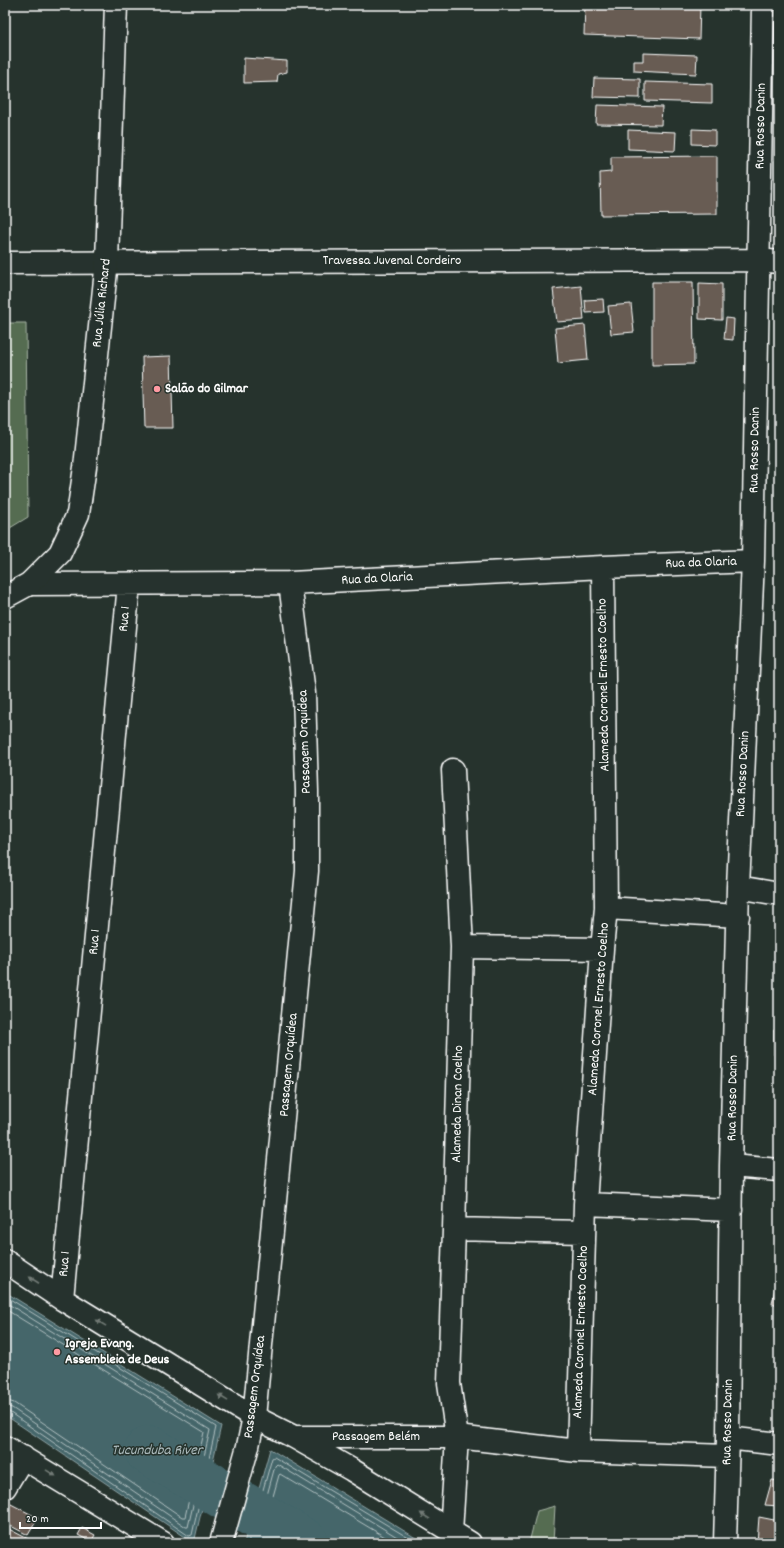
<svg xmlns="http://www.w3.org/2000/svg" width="784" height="1548" font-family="Dekko,sans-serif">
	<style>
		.green { fill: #556c51; stroke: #aab6a8 }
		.water { fill: #44666a; stroke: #8fa3a6 }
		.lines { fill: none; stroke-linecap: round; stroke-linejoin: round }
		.shore { stroke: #b4c2c3; stroke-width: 1 }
		.river { stroke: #44666a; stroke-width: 49 }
		.building { fill: #675c52; stroke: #fff }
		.minor-casing { stroke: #fff; stroke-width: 25 }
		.tertiary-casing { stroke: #fff; stroke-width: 25 }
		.minor { stroke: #26332d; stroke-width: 22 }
		.tertiary { stroke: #26332d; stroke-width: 22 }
		.oneway { fill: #727a76 }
		.poi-dot { fill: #ff9aa2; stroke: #26332d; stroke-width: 1.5 }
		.labels { text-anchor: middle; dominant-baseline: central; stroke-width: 3; stroke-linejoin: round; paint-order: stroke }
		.street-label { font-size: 14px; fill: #fff; stroke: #26332d }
		.poi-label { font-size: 14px; font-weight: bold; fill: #fff; stroke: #26332d; text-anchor: start }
		.water-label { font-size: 15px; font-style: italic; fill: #abbabc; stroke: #26332d }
	</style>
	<rect width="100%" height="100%" fill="#26332d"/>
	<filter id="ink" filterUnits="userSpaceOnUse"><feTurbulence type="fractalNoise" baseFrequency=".025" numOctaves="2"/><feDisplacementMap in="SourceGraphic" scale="8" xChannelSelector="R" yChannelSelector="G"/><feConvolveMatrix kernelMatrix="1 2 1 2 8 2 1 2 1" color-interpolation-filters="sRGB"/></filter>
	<g filter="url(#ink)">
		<path class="green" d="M 5,323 L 26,323 L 28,517 L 5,531 Z
			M 555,1506 L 553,1543 L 529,1543 L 537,1511 Z"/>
		<path class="water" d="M 5,1292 L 221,1426 L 194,1543 L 5,1415 Z
			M 270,1449 L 424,1543 L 244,1543 Z"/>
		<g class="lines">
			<path class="shore" d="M 5,1296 L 216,1427 L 192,1535 L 189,1536 L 9,1412 L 5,1412
				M 5,1302 L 210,1430 L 188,1527 L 186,1527 L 12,1408 L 5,1406
				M 5,1309 L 204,1432 L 185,1517 L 182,1517 L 14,1403 L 5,1400
				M 248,1543 L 272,1458 L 274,1457 L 417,1543
				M 254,1543 L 275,1466 L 277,1464 L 407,1543
				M 260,1543 L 279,1475 L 280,1474 L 395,1543"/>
			<path class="river" d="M 149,1450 L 304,1543"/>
		</g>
		<path class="building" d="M 585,5 L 700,5 L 699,39 L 584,35 Z
			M 643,53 L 697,55 L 696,74 L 634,71 L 634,61 L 643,61 Z
			M 244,58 L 287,61 L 287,72 L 278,74 L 277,82 L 244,83 Z
			M 594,78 L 640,79 L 640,98 L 593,97 Z
			M 645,82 L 712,84 L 712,103 L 645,101 Z
			M 597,105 L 662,107 L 661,125 L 596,124 Z
			M 692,129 L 715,130 L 715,145 L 692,144 Z
			M 628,130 L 676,132 L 675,151 L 628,149 Z
			M 717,156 L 717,214 L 601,215 L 600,173 L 611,172 L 611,157 Z
			M 652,282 L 693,282 L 694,364 L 652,365 Z
			M 699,283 L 722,284 L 722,320 L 699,319 Z
			M 581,286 L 584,320 L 557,322 L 553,289 Z
			M 603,299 L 604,312 L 586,313 L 585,300 Z
			M 631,304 L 634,332 L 611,334 L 608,306 Z
			M 726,318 L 734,319 L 733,340 L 724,339 Z
			M 585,325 L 588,360 L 558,363 L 555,328 Z
			M 171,356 L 173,428 L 144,428 L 142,357 Z
			M 774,1030 L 779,1031 L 779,1056 L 774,1055 Z
			M 779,1076 L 779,1099 L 776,1099 Z
			M 779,1265 L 779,1304 L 772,1304 Z
			M 772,1480 L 779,1481 L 779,1506 L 765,1505 Z
			M 7,1502 L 38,1518 L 28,1535 L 5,1523 L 5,1506 Z
			M 759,1517 L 779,1521 L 779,1543 L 757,1543 Z
			M 5,1527 L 28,1539 L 25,1543 L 5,1543 Z
			M 82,1528 L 95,1535 L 91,1542 L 78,1535 Z"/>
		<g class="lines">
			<defs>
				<path id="minor" d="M 5,263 L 759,260 L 779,262
					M 29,584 L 290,583 L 603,567 L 753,561
					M 738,887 L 779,894
					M 606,908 L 738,916
					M 462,947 L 602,949
					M 731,1166 L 779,1170
					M 585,1204 L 731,1210
					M 454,1229 L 584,1232
					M 5,1261 L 62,1299 L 254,1417 L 294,1437 L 352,1470 L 470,1543
					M 62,1299 L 129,584
					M 295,1437 L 457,1437 L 578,1451 L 727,1456
					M 728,1438 L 779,1444
					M 5,1447 L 163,1543
					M 578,1451 L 585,1204 L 602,949 L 606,908 L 603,567
					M 5,1487 L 23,1457
					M 451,1532 L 457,1437 L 449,1383 L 454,1229 L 462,947 L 453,770
					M 221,1543 L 248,1446 L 254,1417 L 307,871 L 307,791 L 304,693 L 290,583
					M 725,1543 L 728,1438 L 731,1166 L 738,887 L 753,561 L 763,5"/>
				<path id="tertiary" d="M 5,597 L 29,584 L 60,553 L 78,514 L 85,467 L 107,261 L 116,5"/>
			</defs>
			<use href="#minor" class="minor-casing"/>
			<use href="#tertiary" class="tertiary-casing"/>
			<use href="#minor" class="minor"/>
			<use href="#tertiary" class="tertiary"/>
		</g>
		<defs><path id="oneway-solid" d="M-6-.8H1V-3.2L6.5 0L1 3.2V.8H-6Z"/></defs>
		<g class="oneway">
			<use href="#oneway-solid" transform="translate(34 1280) rotate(-147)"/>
			<use href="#oneway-solid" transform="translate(101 1323) rotate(-148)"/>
			<use href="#oneway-solid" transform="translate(223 1398) rotate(-148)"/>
			<use href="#oneway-solid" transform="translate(51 1473) rotate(32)"/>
			<use href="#oneway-solid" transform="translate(425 1516) rotate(-148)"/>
		</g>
	</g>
	<g class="poi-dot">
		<circle cx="157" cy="389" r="4"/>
		<circle cx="57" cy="1352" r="4"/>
	</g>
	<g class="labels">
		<g class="street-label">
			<text transform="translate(761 126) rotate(-89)">Rua Rosso Danin</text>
			<text x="392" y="261">Travessa Juvenal Cordeiro</text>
			<text transform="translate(102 303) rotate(-84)">Rua Júlia Richard</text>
			<text transform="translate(755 450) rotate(-89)">Rua Rosso Danin</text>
			<text transform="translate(701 563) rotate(-2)">Rua da Olaria</text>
			<text transform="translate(377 579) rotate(-3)">Rua da Olaria</text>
			<text transform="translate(125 619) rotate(-85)">Rua 1</text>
			<text transform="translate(604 685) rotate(-91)">Alameda Coronel Ernesto Coelho</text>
			<text transform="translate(305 742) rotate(-92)">Passagem Orquídea</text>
			<text transform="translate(743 774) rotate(-87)">Rua Rosso Danin</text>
			<text transform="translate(95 942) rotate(-85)">Rua 1</text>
			<text transform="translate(599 1009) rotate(-86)">Alameda Coronel Ernesto Coelho</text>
			<text transform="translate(289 1065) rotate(-85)">Passagem Orquídea</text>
			<text transform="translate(733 1098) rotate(-89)">Rua Rosso Danin</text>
			<text transform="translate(458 1104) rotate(-89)">Alameda Dinan Coelho</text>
			<text transform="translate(65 1264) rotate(-85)">Rua 1</text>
			<text transform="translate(581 1332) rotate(-88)">Alameda Coronel Ernesto Coelho</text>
			<text transform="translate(255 1387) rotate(-83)">Passagem Orquídea</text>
			<text transform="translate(728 1422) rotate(-89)">Rua Rosso Danin</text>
			<text x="376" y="1437">Passagem Belém</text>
		</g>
		<g class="poi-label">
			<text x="165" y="389">Salão do Gilmar</text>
			<text x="65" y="1344">Igreja Evang.<tspan x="65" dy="16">Assembleia de Deus</tspan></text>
		</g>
		<g class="water-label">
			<text x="157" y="1451">Tucunduba River</text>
		</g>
	</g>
	<rect width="784" height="1548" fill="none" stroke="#26332d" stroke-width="20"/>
	<rect x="10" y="10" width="764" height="1528" fill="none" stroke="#fff" stroke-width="1.5" filter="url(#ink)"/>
	<path d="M20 1522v6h81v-6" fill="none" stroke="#ffffff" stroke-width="2"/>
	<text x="26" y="1522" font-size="12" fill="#ffffff" stroke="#26332d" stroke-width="3" paint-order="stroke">20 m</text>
</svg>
